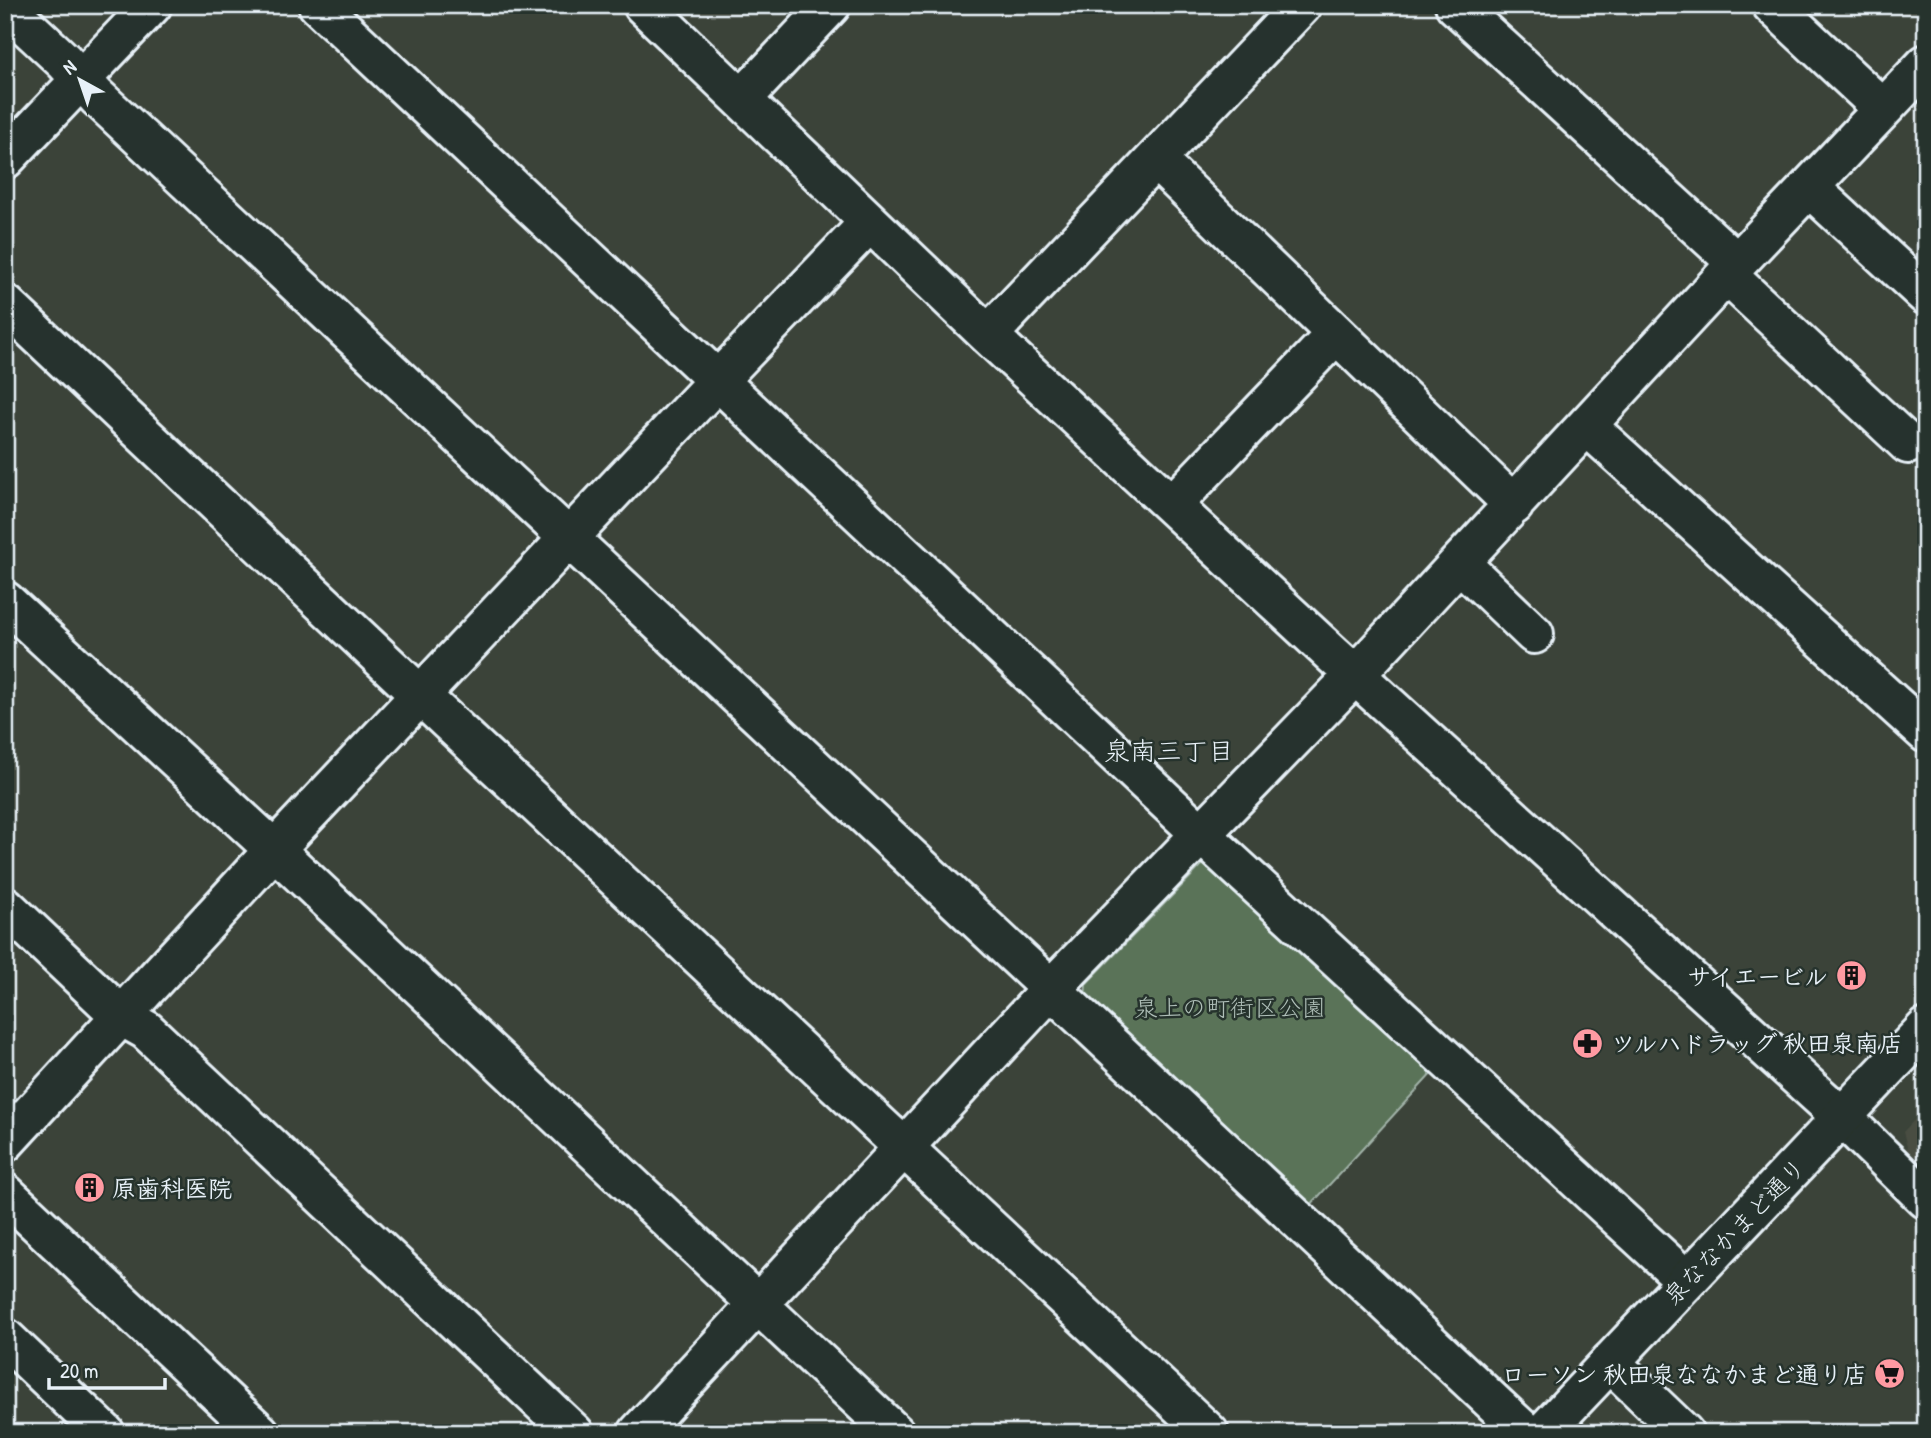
<svg xmlns="http://www.w3.org/2000/svg" width="1931" height="1438" font-family="'Patrick Hand','Klee One',sans-serif">
	<style>
		.built { fill: #4a4e42 }
		.green { fill: #5a7358; stroke: #a1b2a8; stroke-width: 2 }
		.lines { fill: none; stroke-linecap: round; stroke-linejoin: round }
		.minor-casing { stroke: #e8f1f8; stroke-width: 44 }
		.tertiary-casing { stroke: #e8f1f8; stroke-width: 44 }
		.minor { stroke: #26332d; stroke-width: 38 }
		.tertiary { stroke: #26332d; stroke-width: 38 }
		.labels { text-anchor: middle; dominant-baseline: central; stroke-width: 5; stroke-linejoin: round; paint-order: stroke }
		.poi-label { font-size: 24px; font-weight: bold; fill: #e8f1f8; stroke: #26332d; text-anchor: end }
		.park-label { font-size: 24px; fill: #afbfb8; stroke: #26332d }
		.street-label { font-size: 24px; fill: #e8f1f8; stroke: #26332d }
		.neighbourhood-label { font-size: 26px; fill: #e8f1f8; stroke: #26332d }
	</style>
	<rect width="100%" height="100%" fill="#3b4339"/>
	<filter id="ink" filterUnits="userSpaceOnUse"><feTurbulence type="fractalNoise" baseFrequency=".0143" numOctaves="2"/><feDisplacementMap in="SourceGraphic" scale="14" xChannelSelector="R" yChannelSelector="G"/><feConvolveMatrix kernelMatrix="1 2 1 2 8 2 1 2 1" color-interpolation-filters="sRGB"/></filter>
	<g filter="url(#ink)">
		<path class="built" d="M 1926,1108 L 1926,1167 L 1908,1150 L 1903,1132 Z"/>
		<path class="green" d="M 1203,864 L 1217,864 L 1434,1071 L 1307,1209 L 1085,1000 L 1086,984 Z"/>
		<g class="lines">
			<defs>
				<path id="minor" d="M 318,5 L 1201,834 L 1686,1280
					M 643,5 L 988,335 L 1333,655 L 1843,1118 L 1926,1199
					M 1455,5 L 1737,263
					M 1772,5 L 1882,108
					M 5,6 L 64,61 L 97,97 L 1526,1433
					M 742,99 L 831,5
					M 5,159 L 152,5
					M 1156,160 L 1514,505
					M 1810,188 L 1926,295
					M 1726,274 L 1908,444
					M 5,304 L 421,696 L 1209,1433
					M 988,335 L 1302,5
					M 1587,426 L 1926,733
					M 1172,505 L 1336,334
					M 1460,563 L 1534,634
					M 5,601 L 294,868 L 895,1433
					M 5,906 L 121,1016 L 146,1030 L 574,1433
					M 5,1142 L 274,850 L 719,379 L 869,223
					M 5,1193 L 260,1433
					M 1610,1362 L 1684,1433
					M 638,1433 L 1052,988 L 1356,674 L 1737,263 L 1926,64"/>
				<path id="tertiary" d="M 5,1338 L 105,1433
					M 1543,1433 L 1926,1028"/>
			</defs>
			<use href="#minor" class="minor-casing"/>
			<use href="#tertiary" class="tertiary-casing"/>
			<use href="#minor" class="minor"/>
			<use href="#tertiary" class="tertiary"/>
		</g>
	</g>
	<defs>
		<symbol id="building-disc" viewBox="-11 -11 22 22"><circle r="9.5" fill="#ff9aa2" stroke="#26332d"/><path d="M-4-6H4V6H1V3H-1V6H-4ZM-2.5-4.3h1.7v1.8h-1.7ZM.8-4.3h1.7v1.8H.8ZM-2.5-1h1.7V.8h-1.7ZM.8-1h1.7V.8H.8Z" fill="#111"/></symbol>
		<symbol id="pharmacy-disc" viewBox="-11 -11 22 22"><circle r="9.5" fill="#ff9aa2" stroke="#26332d"/><path d="M-2-6h4v4h4v4h-4v4h-4v-4h-4v-4h4Z" fill="#111"/></symbol>
		<symbol id="supermarket-disc" viewBox="-11 -11 22 22"><circle r="9.5" fill="#ff9aa2" stroke="#26332d"/><path d="M-6-5.5h2.5l.6 2H6L4.5 2H-2.5L-4.4-4H-6ZM-1.5 3.2a1.3 1.3 0 1 0 .1 0ZM3 3.2a1.3 1.3 0 1 0 .1 0Z" fill="#111"/></symbol>
	</defs>
	<g fill-rule="evenodd">
		<use href="#building-disc" x="1834" y="958" width="35" height="35"/>
		<use href="#pharmacy-disc" x="1570" y="1026" width="35" height="35"/>
		<use href="#building-disc" x="72" y="1170" width="35" height="35"/>
		<use href="#supermarket-disc" x="1872" y="1356" width="35" height="35"/>
	</g>
	<g class="labels">
		<g class="poi-label">
			<text x="1828" y="976">サイエービル</text>
			<text x="1611" y="1043" text-anchor="start">ツルハドラッグ 秋田泉南店</text>
			<text x="112" y="1188" text-anchor="start">原歯科医院</text>
			<text x="1867" y="1374">ローソン 秋田泉ななかまど通り店</text>
		</g>
		<g class="park-label">
			<text x="1230" y="1007">泉上の町街区公園</text>
		</g>
		<g class="street-label">
			<text transform="translate(1734 1231) rotate(-46)">泉ななかまど通り</text>
		</g>
		<g class="neighbourhood-label">
			<text x="1169" y="750">泉南三丁目</text>
		</g>
	</g>
	<rect width="1931" height="1438" fill="none" stroke="#26332d" stroke-width="28"/>
	<rect x="14" y="14" width="1903" height="1410" fill="none" stroke="#e8f1f8" stroke-width="2.5" filter="url(#ink)"/>
	<g transform="translate(80 80) rotate(320)" stroke="#26332d" stroke-width="5" paint-order="stroke">
	<path d="M0-5L12 26L0 18L-12 26Z" fill="#e8f1f8"/>
	<text y="-10" font-size="19" font-weight="bold" text-anchor="middle" fill="#e8f1f8">N</text>
	</g>
	<path d="M49 1378v10h116v-10" fill="none" stroke="#e8f1f8" stroke-width="3.5"/>
	<text x="60" y="1378" font-size="21" fill="#e8f1f8" stroke="#26332d" stroke-width="5" paint-order="stroke">20 m</text>
</svg>
